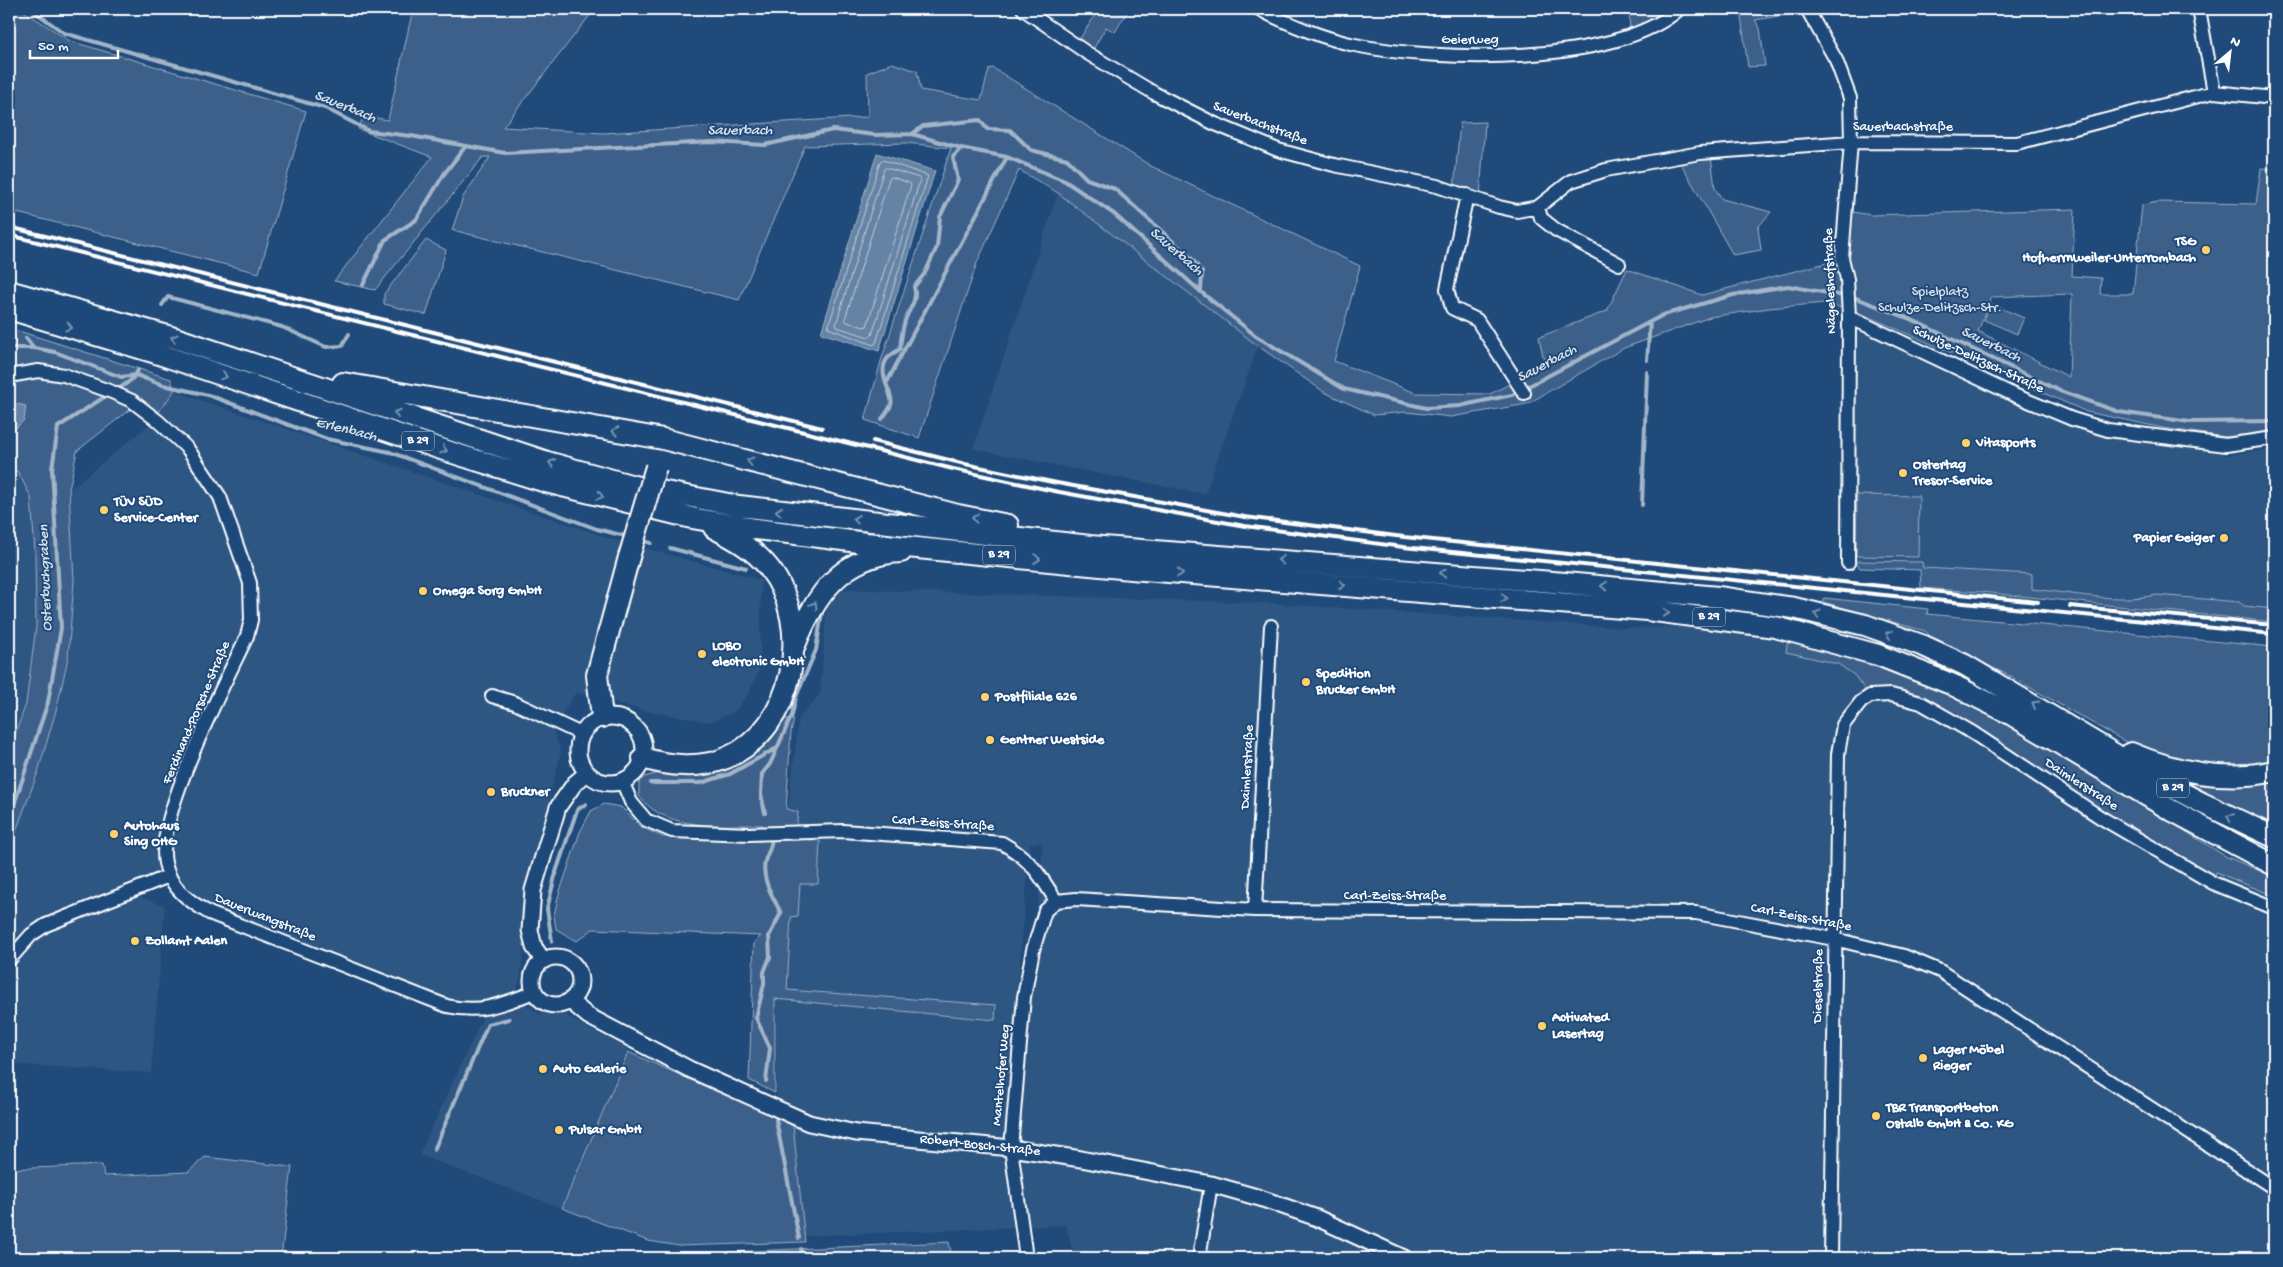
<svg xmlns="http://www.w3.org/2000/svg" width="2283" height="1267" font-family="'Gochi Hand',sans-serif">
	<style>
		.built { fill: #2e5683; fill-rule: evenodd }
		.green { fill: #3c618b; stroke: #9eb0c5; fill-rule: evenodd }
		.water { fill: #6583a4; stroke: #a3b5c8 }
		.lines { fill: none; stroke-linecap: round; stroke-linejoin: round }
		.shore { stroke: #c1cddb; stroke-width: 1 }
		.stream { stroke: #a3b5c8; stroke-width: 4 }
		.minor-casing { stroke: #fff; stroke-width: 16 }
		.tertiary-casing { stroke: #fff; stroke-width: 19 }
		.trunk-casing { stroke: #fff; stroke-width: 24 }
		.minor { stroke: #1f4a7a; stroke-width: 12 }
		.tertiary { stroke: #1f4a7a; stroke-width: 15 }
		.trunk { stroke: #1f4a7a; stroke-width: 20 }
		.rail { stroke: #fff; stroke-width: 4 }
		.trunk-bridge-casing { stroke: #fff; stroke-width: 24; stroke-linecap: butt }
		.trunk-bridge { stroke: #1f4a7a; stroke-width: 20 }
		.oneway { stroke: #7992af }
		.poi-dot { fill: #ffd166; stroke: #1f4a7a; stroke-width: 2 }
		.labels { text-anchor: middle; dominant-baseline: central; stroke-width: 4; stroke-linejoin: round; paint-order: stroke }
		.shield { fill: #1f4a7a; stroke: #bcc9d7; stroke-width: 1 }
		.shield-label { font-size: 12px; font-weight: bold; fill: #fff }
		.street-label { font-size: 14px; fill: #fff; stroke: #1f4a7a }
		.poi-label { font-size: 14px; font-weight: bold; fill: #fff; stroke: #1f4a7a; text-anchor: start }
		.park-label { font-size: 14px; fill: #d8dfe8; stroke: #1f4a7a }
		.water-label { font-size: 15px; font-style: italic; fill: #d8e0e8; stroke: #1f4a7a }
	</style>
	<rect width="100%" height="100%" fill="#1f4a7a"/>
	<filter id="ink" filterUnits="userSpaceOnUse"><feTurbulence type="fractalNoise" baseFrequency=".02" numOctaves="2"/><feDisplacementMap in="SourceGraphic" scale="10" xChannelSelector="R" yChannelSelector="G"/><feConvolveMatrix kernelMatrix="1 2 1 2 8 2 1 2 1" color-interpolation-filters="sRGB"/></filter>
	<g filter="url(#ink)">
		<path class="built" d="M 1058,193 L 1258,346 L 1205,494 L 973,449 Z
			M 1857,327 L 2090,432 L 2229,455 L 2274,449 L 2274,609 L 2243,606 L 2239,602 L 2157,595 L 2144,598 L 2108,597 L 2032,589 L 2031,574 L 1922,568 L 1922,562 L 1855,561 Z
			M 174,391 L 608,538 L 761,580 L 760,668 L 748,695 L 734,712 L 711,722 L 646,711 L 576,692 L 553,729 L 561,752 L 525,899 L 520,926 L 524,949 L 520,981 L 511,998 L 490,1004 L 445,999 L 202,902 L 172,874 L 127,892 L 165,906 L 151,1073 L 9,1064 L 9,969 L 17,954 L 9,947 L 9,850 L 38,772 L 57,707 L 68,658 L 74,581 L 69,490 L 151,423 Z
			M 9,468 L 18,472 L 31,497 L 35,553 L 36,626 L 26,704 L 9,751 Z
			M 843,589 L 1267,603 L 1624,628 L 1714,626 L 1789,634 L 1786,652 L 1838,664 L 1854,675 L 1870,696 L 1921,703 L 2213,883 L 2216,872 L 2274,896 L 2274,1258 L 1074,1258 L 1066,1225 L 800,1236 L 790,1126 L 777,1102 L 776,1000 L 788,807 L 799,718 L 820,694 L 828,590 ZM 1030,843 L 1043,843 L 1028,1024 L 1015,1022 Z
			M 523,1002 L 540,1014 L 558,1010 L 578,1023 L 628,1048 L 562,1208 L 419,1155 L 484,1015 L 500,1012 Z"/>
		<path class="green" d="M 9,9 L 21,9 L 70,41 L 306,111 L 259,273 L 9,211 Z
			M 413,9 L 594,10 L 503,127 L 603,133 L 868,117 L 867,73 L 892,63 L 917,71 L 921,90 L 981,100 L 989,69 L 993,68 L 1151,166 L 1360,266 L 1334,361 L 1416,393 L 1490,394 L 1545,366 L 1539,337 L 1607,311 L 1627,269 L 1702,295 L 1838,260 L 1848,310 L 1825,303 L 1769,308 L 1710,317 L 1624,348 L 1527,404 L 1451,417 L 1406,412 L 1374,415 L 1324,392 L 1258,346 L 1058,193 L 1019,170 L 977,263 L 919,438 L 865,420 L 881,361 L 951,148 L 906,143 L 805,146 L 739,300 L 452,230 L 463,197 L 490,157 L 483,157 L 375,290 L 334,281 L 432,157 L 358,129 L 364,116 L 388,120 Z
			M 1099,9 L 1129,9 L 1115,32 L 1106,27 L 1091,53 L 1077,43 Z
			M 1629,9 L 1675,9 L 1630,33 Z
			M 1740,9 L 1801,9 L 1803,12 L 1755,20 L 1760,28 L 1765,66 L 1748,67 Z
			M 1485,122 L 1480,197 L 1454,189 L 1460,123 Z
			M 1711,156 L 1715,188 L 1722,199 L 1771,212 L 1758,227 L 1761,250 L 1733,255 L 1680,162 Z
			M 2261,168 L 2274,169 L 2274,431 L 2226,437 L 2163,428 L 2087,412 L 1851,309 L 1846,258 L 1847,211 L 1871,215 L 2075,209 L 2072,276 L 2101,278 L 2100,294 L 2133,294 L 2142,205 L 2158,202 L 2256,204 ZM 2072,294 L 2069,377 L 1978,331 L 1992,297 Z
			M 426,240 L 446,250 L 426,315 L 384,304 L 384,294 Z
			M 1991,304 L 2024,318 L 2017,334 L 1984,320 Z
			M 9,328 L 171,379 L 174,391 L 151,423 L 133,407 L 77,451 L 69,490 L 74,581 L 68,658 L 57,707 L 38,772 L 9,850 L 9,751 L 26,704 L 36,626 L 35,553 L 31,497 L 18,472 L 9,468 Z
			M 1857,495 L 1919,496 L 1918,557 L 1856,556 Z
			M 1855,561 L 1922,562 L 1923,568 L 2032,574 L 2032,589 C 2072,593 2117,603 2157,595 L 2239,602 L 2244,606 L 2274,609 L 2274,622 L 1980,592 L 1921,588 L 1920,570 L 1860,568 Z
			M 1824,598 L 1928,609 L 1927,614 L 2274,647 L 2274,831 L 2189,785 L 2204,766 L 2165,759 L 2129,744 L 2010,676 L 1933,639 L 1925,631 L 1823,602 Z
			M 1789,634 L 1851,650 L 1995,713 L 2225,856 L 2274,877 L 2274,896 L 2216,872 L 2213,883 L 1921,703 L 1870,696 L 1854,675 L 1838,664 L 1786,652 Z
			M 782,719 L 794,719 L 791,732 L 786,809 L 798,812 L 795,838 L 820,841 L 818,884 L 800,884 L 798,916 L 791,917 L 787,990 L 996,1005 L 995,1020 L 775,999 L 775,1093 L 749,1080 L 754,942 L 761,936 L 593,929 L 577,941 L 556,929 L 554,915 L 558,897 L 580,832 L 591,811 L 604,804 L 621,807 L 641,827 L 663,837 L 761,841 L 763,825 C 722,824 667,833 639,796 L 639,782 L 644,777 L 664,772 L 701,774 Z
			M 628,1052 L 793,1125 L 805,1242 L 679,1246 L 648,1241 L 562,1208 Z
			M 205,1157 L 292,1167 L 281,1258 L 9,1258 L 9,1169 L 102,1165 L 104,1176 L 188,1172 Z
			M 949,1242 L 952,1258 L 728,1258 L 729,1252 Z"/>
		<path class="water" d="M 877,153 L 935,171 L 879,351 L 821,333 Z
			M 16,404 L 26,406 L 24,420 L 16,428 L 9,429 L 9,406 Z"/>
		<g class="lines">
			<path class="shore" d="M 883,160 L 928,176 L 876,343 L 874,345 L 828,328 L 880,162 Z
				M 887,168 L 919,178 L 920,180 L 872,335 L 869,337 L 837,327 L 836,324 L 884,169 Z
				M 892,177 L 909,183 L 911,185 L 867,326 L 864,327 L 847,322 L 845,319 L 889,179 Z"/>
			<path class="stream" d="M 31,9 L 64,33 L 325,108 L 369,131 L 411,136 L 505,153 L 712,142 L 765,145 L 833,130 L 875,135 L 912,134 L 961,148 L 1007,157 L 1065,181 L 1114,214 L 1201,292 L 1256,336 L 1344,389 L 1426,408 L 1459,406 L 1512,395 L 1663,315 L 1733,295 L 1788,286 L 1856,298 L 1910,319 L 2060,391 L 2119,412 L 2190,422 L 2274,421
				M 912,134 L 923,126 L 980,120 L 987,129 L 1010,130 L 1031,150 L 1067,159 L 1087,179 L 1115,189 L 1191,258 L 1202,272 L 1201,291
				M 363,285 L 385,240 L 416,220 L 444,174 L 465,147
				M 162,305 L 168,297 L 282,327 L 326,347 L 342,346 L 349,334
				M 26,338 L 34,348
				M 9,348 L 34,348 L 55,352 L 121,377 L 136,375 L 163,385 L 208,395 L 327,439 L 390,452 L 597,529 L 629,537
				M 1647,360 L 1650,322
				M 886,384 L 1007,157
				M 115,391 C 124,385 134,380 138,370
				M 882,419 C 885,415 889,410 891,405 C 895,395 876,375 887,359 C 890,355 896,352 900,349 C 901,340 902,330 905,321 C 909,308 918,301 914,287 L 925,273 L 937,247 L 940,217 L 958,180 L 953,157 L 961,148
				M 1642,505 L 1647,372
				M 641,540 L 651,543
				M 670,548 L 746,568
				M 650,783 L 701,783 L 730,774 L 775,749
				M 765,813 L 761,794 L 762,774 L 770,764 L 792,715 L 796,697 L 816,650 L 823,606
				M 9,820 L 48,702 L 61,628 L 52,469 L 58,427 L 109,394
				M 552,941 L 547,909 L 556,872 L 577,810 L 586,804
				M 766,1081 L 770,1048 L 756,1018 L 764,984 L 764,972 L 770,957 L 769,936 L 781,913 C 773,897 761,880 765,861 C 768,851 773,846 771,835
				M 776,1120 L 799,1238
				M 434,1150 L 488,1024 L 509,1019
				M 801,1249 L 802,1258"/>
			<defs>
				<path id="minor" d="M 1023,9 L 1087,53 L 1154,93 L 1213,123 L 1278,150 L 1334,165 L 1437,186 L 1499,207 L 1517,211 L 1538,207 L 1571,181 L 1606,170 L 1700,153 L 1851,142 L 2017,143 L 2214,92 L 2274,98
					M 1259,9 C 1285,23 1325,39 1355,45 C 1436,62 1616,66 1679,9
					M 1807,9 L 1836,60 L 1850,98 L 1851,142 L 1842,258 L 1847,279 L 1849,317 L 1848,563
					M 2199,9 L 2214,92
					M 1467,195 L 1447,289 L 1452,308 L 1477,320 L 1524,393
					M 1538,207 L 1541,218 L 1556,230 L 1619,264
					M 1849,317 L 2014,395 L 2072,419 L 2108,430 L 2226,445 L 2274,438
					M 9,376 L 38,371 L 64,375 L 112,392 L 132,401 L 158,421 L 188,449 L 220,497 L 250,583 L 251,620 L 247,636 C 225,683 155,817 165,863 C 170,888 189,901 209,913 L 447,1006 C 481,1014 503,1004 534,992
					M 492,696 L 515,703 L 581,734
					M 622,781 L 631,802 L 646,820 L 672,831 L 749,834 L 843,831 L 1002,843 C 1030,859 1040,874 1056,901
					M 1056,901 L 1076,899 L 1255,910 L 1696,913 L 1834,939 L 1904,956 L 1940,971 L 2169,1120
					M 1255,910 L 1271,626
					M 9,960 L 31,935 L 46,925 L 169,876
					M 2174,1123 L 2274,1188
					M 1026,1258 L 1011,1148 L 1024,997 L 1033,950 L 1045,911 L 1056,901
					M 1199,1258 L 1211,1184
					M 1831,1258 L 1838,754 L 1843,725 L 1861,702 L 1870,696 L 1891,695 L 1921,703 L 1973,733 L 2100,817 L 2213,883 L 2274,908"/>
				<path id="tertiary" d="M578 750a33 33 0 1 1 66 0a33 33 0 1 1-66 0Z
					M532 981a24 24 0 1 1 48 0a24 24 0 1 1-48 0Z
					M 543,960 L 534,947 L 530,930 L 533,890 L 558,807 L 575,783 L 587,773
					M 570,1001 L 588,1016 L 689,1069 L 809,1123 L 856,1133 L 1011,1148 L 1081,1159 L 1211,1184 L 1260,1198 L 1317,1218 L 1404,1258"/>
				<path id="trunk" d="M 9,291 L 175,338 L 547,462 L 634,486 L 739,506 L 1090,546 L 1565,583 L 1718,597 L 1794,608 L 1865,625 L 1924,646 L 1965,665 L 2158,780 L 2202,803 L 2274,837
					M 9,309 L 156,353 L 450,452 L 546,482 L 692,518 L 756,529 L 866,543 L 1131,569 L 1647,610 L 1775,627 L 1878,655 L 1951,684 L 2007,712 L 2169,809 L 2274,865
					M 343,383 L 663,439 L 958,515 L 1008,525
					M 795,645 C 815,595 842,555 901,552
					M 602,717 L 597,675 L 629,557
					M 2131,753 C 2175,772 2227,782 2274,771
					M 643,758 C 668,766 701,769 726,758 C 795,729 814,625 769,568 C 754,549 735,539 714,528"/>
			</defs>
			<use href="#minor" class="minor-casing"/>
			<use href="#tertiary" class="tertiary-casing"/>
			<use href="#trunk" class="trunk-casing"/>
			<use href="#minor" class="minor"/>
			<use href="#tertiary" class="tertiary"/>
			<use href="#trunk" class="trunk"/>
			<path class="rail" d="M 9,227 L 822,428
				M 9,235 L 953,469 L 1054,491 L 1245,526 L 1403,547 L 2274,634
				M 873,441 L 965,464 L 1057,483 L 1245,517 L 1404,537 L 2038,602
				M 2070,606 L 2274,625"/>
			<defs>
				<path id="trunk-bridge" d="M 629,557 L 656,467"/>
			</defs>
			<use href="#trunk-bridge" class="trunk-bridge-casing"/>
			<use href="#trunk-bridge" class="trunk-bridge"/>
		</g>
		<defs><path id="oneway-chevron" d="M-2-3.5L2.5 0L-2 3.5" fill="none" stroke-width="1.6" stroke-linecap="round" stroke-linejoin="round" transform="scale(1.25)"/></defs>
		<g class="oneway">
			<use href="#oneway-chevron" transform="translate(69 327) rotate(17)"/>
			<use href="#oneway-chevron" transform="translate(174 338) rotate(-163)"/>
			<use href="#oneway-chevron" transform="translate(224 376) rotate(19)"/>
			<use href="#oneway-chevron" transform="translate(397 413) rotate(-161)"/>
			<use href="#oneway-chevron" transform="translate(615 431) rotate(-170)"/>
			<use href="#oneway-chevron" transform="translate(444 450) rotate(18)"/>
			<use href="#oneway-chevron" transform="translate(750 461) rotate(-166)"/>
			<use href="#oneway-chevron" transform="translate(552 463) rotate(-164)"/>
			<use href="#oneway-chevron" transform="translate(600 496) rotate(15)"/>
			<use href="#oneway-chevron" transform="translate(779 511) rotate(-174)"/>
			<use href="#oneway-chevron" transform="translate(975 518) rotate(-168)"/>
			<use href="#oneway-chevron" transform="translate(856 519) rotate(-173)"/>
			<use href="#oneway-chevron" transform="translate(1037 559) rotate(6)"/>
			<use href="#oneway-chevron" transform="translate(1281 560) rotate(-176)"/>
			<use href="#oneway-chevron" transform="translate(1180 573) rotate(4)"/>
			<use href="#oneway-chevron" transform="translate(1443 573) rotate(-175)"/>
			<use href="#oneway-chevron" transform="translate(1342 585) rotate(4)"/>
			<use href="#oneway-chevron" transform="translate(1604 586) rotate(-175)"/>
			<use href="#oneway-chevron" transform="translate(1504 598) rotate(5)"/>
			<use href="#oneway-chevron" transform="translate(814 605) rotate(-60)"/>
			<use href="#oneway-chevron" transform="translate(1666 613) rotate(6)"/>
			<use href="#oneway-chevron" transform="translate(1817 614) rotate(-166)"/>
			<use href="#oneway-chevron" transform="translate(1889 634) rotate(-161)"/>
			<use href="#oneway-chevron" transform="translate(2035 704) rotate(-149)"/>
			<use href="#oneway-chevron" transform="translate(2230 817) rotate(-154)"/>
		</g>
	</g>
	<g class="poi-dot">
		<circle cx="2206" cy="250" r="5"/>
		<circle cx="1966" cy="443" r="5"/>
		<circle cx="1903" cy="473" r="5"/>
		<circle cx="104" cy="510" r="5"/>
		<circle cx="2224" cy="538" r="5"/>
		<circle cx="423" cy="591" r="5"/>
		<circle cx="702" cy="654" r="5"/>
		<circle cx="1306" cy="682" r="5"/>
		<circle cx="985" cy="697" r="5"/>
		<circle cx="990" cy="740" r="5"/>
		<circle cx="491" cy="792" r="5"/>
		<circle cx="114" cy="834" r="5"/>
		<circle cx="135" cy="941" r="5"/>
		<circle cx="1542" cy="1026" r="5"/>
		<circle cx="1923" cy="1058" r="5"/>
		<circle cx="543" cy="1069" r="5"/>
		<circle cx="1876" cy="1116" r="5"/>
		<circle cx="559" cy="1130" r="5"/>
	</g>
	<g class="labels">
		<g class="shield">
			<rect x="402" y="431.5" width="32" height="19" rx="4"/>
			<rect x="983" y="545.5" width="32" height="19" rx="4"/>
			<rect x="1693" y="607.5" width="32" height="19" rx="4"/>
			<rect x="2157" y="778.5" width="32" height="19" rx="4"/>
		</g>
		<g class="shield-label">
			<text x="418" y="441">B 29</text>
			<text x="999" y="555">B 29</text>
			<text x="1709" y="617">B 29</text>
			<text x="2173" y="788">B 29</text>
		</g>
		<g class="street-label">
			<text x="1470" y="40">Geierweg</text>
			<text transform="translate(1260 124) rotate(21)">Sauerbachstraße</text>
			<text x="1903" y="127">Sauerbachstraße</text>
			<text transform="translate(1831 281) rotate(-92)">Nägeleshofstraße</text>
			<text transform="translate(1978 360) rotate(25)">Schulze-Delitzsch-Straße</text>
			<text transform="translate(197 713) rotate(-67)">Ferdinand-Porsche-Straße</text>
			<text transform="translate(1248 767) rotate(-87)">Daimlerstraße</text>
			<text transform="translate(2081 785) rotate(33)">Daimlerstraße</text>
			<text transform="translate(943 824) rotate(4)">Carl-Zeiss-Straße</text>
			<text x="1395" y="896">Carl-Zeiss-Straße</text>
			<text transform="translate(265 918) rotate(22)">Dauerwangstraße</text>
			<text transform="translate(1801 918) rotate(11)">Carl-Zeiss-Straße</text>
			<text transform="translate(1819 986) rotate(-89)">Dieselstraße</text>
			<text transform="translate(1002 1075) rotate(-85)">Mantelhofer Weg</text>
			<text transform="translate(980 1146) rotate(6)">Robert-Bosch-Straße</text>
		</g>
		<g class="poi-label">
			<text x="2196" y="242" text-anchor="end">TSG<tspan x="2196" dy="16">Hofherrnweiler-Unterrombach</tspan></text>
			<text x="1976" y="443">Vitasports</text>
			<text x="1913" y="465">Ostertag<tspan x="1913" dy="16">Tresor-Service</tspan></text>
			<text x="114" y="502">TÜV SÜD<tspan x="114" dy="16">Service-Center</tspan></text>
			<text x="2214" y="538" text-anchor="end">Papier Geiger</text>
			<text x="433" y="591">Omega Sorg GmbH</text>
			<text x="712" y="646">LOBO<tspan x="712" dy="16">electronic GmbH</tspan></text>
			<text x="1316" y="674">Spedition<tspan x="1316" dy="16">Brucker GmbH</tspan></text>
			<text x="995" y="697">Postfiliale 626</text>
			<text x="1000" y="740">Gentner Westside</text>
			<text x="501" y="792">Bruckner</text>
			<text x="124" y="826">Autohaus<tspan x="124" dy="16">Sing OHG</tspan></text>
			<text x="145" y="941">Zollamt Aalen</text>
			<text x="1552" y="1018">Activated<tspan x="1552" dy="16">Lasertag</tspan></text>
			<text x="1933" y="1050">Lager Möbel<tspan x="1933" dy="16">Rieger</tspan></text>
			<text x="553" y="1069">Auto Galerie</text>
			<text x="1886" y="1108">TBR Transportbeton<tspan x="1886" dy="16">Ostalb GmbH &amp; Co. KG</tspan></text>
			<text x="569" y="1130">Pulsar GmbH</text>
		</g>
		<g class="park-label">
			<text x="1940" y="292">Spielplatz<tspan x="1940" dy="16">Schulze-Delitzsch-Str.</tspan></text>
		</g>
		<g class="water-label">
			<text transform="translate(345 107) rotate(22)">Sauerbach</text>
			<text x="740" y="131">Sauerbach</text>
			<text transform="translate(1176 252) rotate(41)">Sauerbach</text>
			<text transform="translate(1991 345) rotate(26)">Sauerbach</text>
			<text transform="translate(1547 364) rotate(-28)">Sauerbach</text>
			<text transform="translate(346 430) rotate(14)">Erlenbach</text>
			<text transform="translate(46 578) rotate(-92)">Osterbuchgraben</text>
		</g>
	</g>
	<rect width="2283" height="1267" fill="none" stroke="#1f4a7a" stroke-width="30"/>
	<rect x="15" y="15" width="2253" height="1237" fill="none" stroke="#fff" stroke-width="2" filter="url(#ink)"/>
	<g transform="translate(2230 52) rotate(28)" stroke="#1f4a7a" stroke-width="4" paint-order="stroke">
	<path d="M0-4L9 19L0 12L-9 19Z" fill="#ffffff"/>
	<text y="-8" font-size="14" font-weight="bold" text-anchor="middle" fill="#ffffff">N</text>
	</g>
	<path d="M30 50v8h88v-8" fill="none" stroke="#ffffff" stroke-width="2.5"/>
	<text x="38" y="50" font-size="15" fill="#ffffff" stroke="#1f4a7a" stroke-width="4" paint-order="stroke">50 m</text>
</svg>
